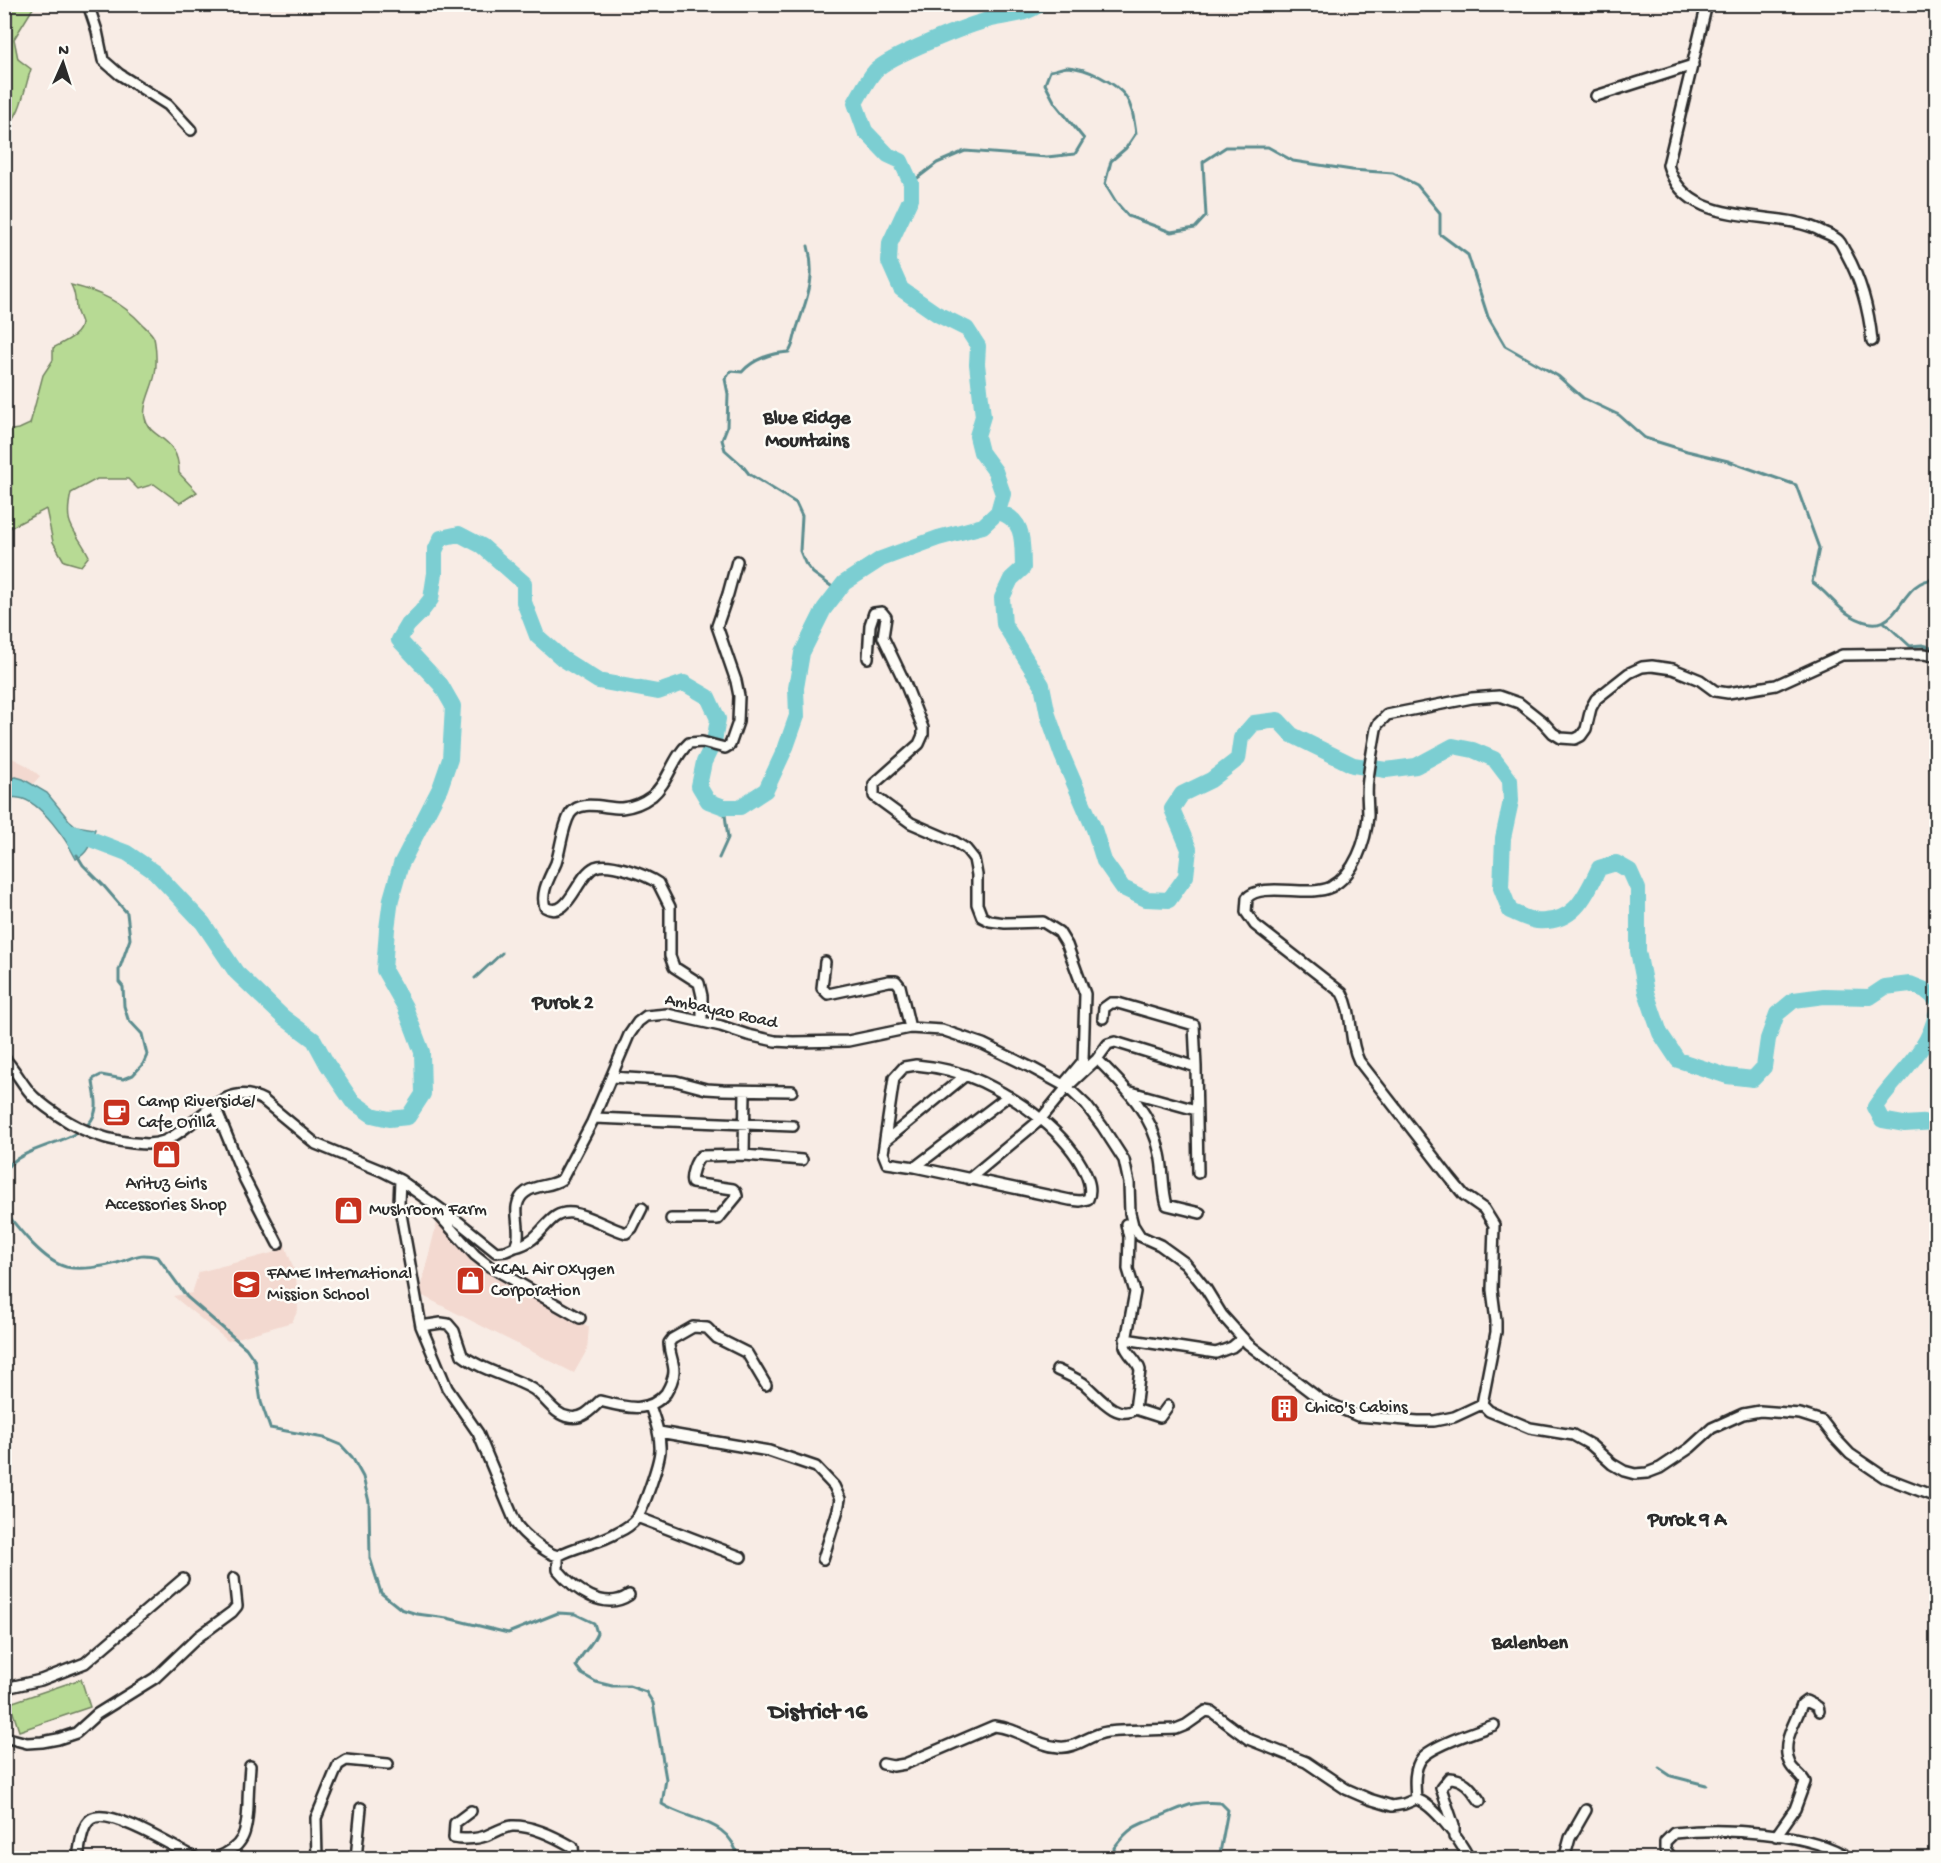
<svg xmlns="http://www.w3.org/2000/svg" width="1941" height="1863" font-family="'Gochi Hand',sans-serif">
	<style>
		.built { fill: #f3d9d0 }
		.green { fill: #b7da94; stroke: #718260; stroke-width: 1.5 }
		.water { fill: #7cced2; stroke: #5c8d8f; stroke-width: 1.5 }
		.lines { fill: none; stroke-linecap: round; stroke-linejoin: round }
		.stream { stroke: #5c8d8f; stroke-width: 3 }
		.river { stroke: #7cced2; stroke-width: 16 }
		.street-casing { stroke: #2b2b2b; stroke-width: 14 }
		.street { stroke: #fdfcf7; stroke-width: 9 }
		.labels { text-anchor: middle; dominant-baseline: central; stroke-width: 5; stroke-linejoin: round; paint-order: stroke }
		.street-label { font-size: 18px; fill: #2b2b2b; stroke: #fdfcf7 }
		.poi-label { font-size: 18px; fill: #2b2b2b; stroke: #fdfcf7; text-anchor: start }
		.neighbourhood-label { font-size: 20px; font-weight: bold; fill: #2b2b2b; stroke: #fdfcf7 }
		.district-label { font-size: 24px; font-weight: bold; fill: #2b2b2b; stroke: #fdfcf7 }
	</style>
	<rect width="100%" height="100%" fill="#f8ece5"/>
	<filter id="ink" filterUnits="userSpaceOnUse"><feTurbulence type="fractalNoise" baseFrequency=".0167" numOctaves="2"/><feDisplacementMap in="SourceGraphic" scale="12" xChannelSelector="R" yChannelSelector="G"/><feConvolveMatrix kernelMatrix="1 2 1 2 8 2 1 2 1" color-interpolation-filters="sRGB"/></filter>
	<g filter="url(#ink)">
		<path class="built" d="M 4,754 L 26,765 L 40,776 L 33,784 L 23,778 L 5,779 Z
			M 439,1214 L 481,1263 L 589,1327 L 587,1350 L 574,1373 L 419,1294 Z
			M 284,1242 L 296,1275 L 298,1310 L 292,1322 L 228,1341 L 173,1296 L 192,1293 L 199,1272 L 276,1252 L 273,1244 Z"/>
		<path class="green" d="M 5,4 L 35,5 L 14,39 L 18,59 L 31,69 C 24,89 22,114 5,129 Z
			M 71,285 C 100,292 122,302 142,324 C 146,328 152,333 154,338 C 156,347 157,364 155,374 C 153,387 142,405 145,418 C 149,440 179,435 179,473 L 197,492 L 180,503 L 154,484 L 138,489 L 128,479 L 97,479 L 71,493 C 63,528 75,528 89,556 L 81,566 L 64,561 L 53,542 L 46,509 L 4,531 L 5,431 L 19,429 L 30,424 L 43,375 L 53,360 L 53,348 C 63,342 81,336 81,323 C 80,318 77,314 76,309 C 75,300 76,294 71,285 Z
			M 81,1679 L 90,1707 L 19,1731 L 10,1703 Z"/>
		<path class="water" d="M 16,777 L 23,779 L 47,793 L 69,820 L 76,826 L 95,829 C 91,842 89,853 76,859 C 67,841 41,801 19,798 C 15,797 9,798 5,799 L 5,779 Z"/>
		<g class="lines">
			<path class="stream" d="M 911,183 L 937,163 L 965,151 L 1047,157 L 1075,154 L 1084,139 L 1055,103 L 1045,84 L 1050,71 C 1056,70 1063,67 1068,67 C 1087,68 1115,82 1126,97 C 1133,108 1134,121 1136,133 L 1126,148 L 1111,161 L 1105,184 L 1116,202 L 1128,216 L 1171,232 L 1195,228 L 1206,216 L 1203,162 L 1226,147 L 1268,147 L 1293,161 L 1352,170 L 1393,173 L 1417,185 L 1440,213 L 1440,234 L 1468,255 L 1488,317 L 1505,346 L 1558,376 L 1583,398 L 1619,415 L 1645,438 L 1687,451 L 1728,461 L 1796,485 L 1819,548 L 1812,582 C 1827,592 1835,606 1850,615 C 1903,646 1894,580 1936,579
				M 808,246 C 816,277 808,296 798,325 C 794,335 795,343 789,352 C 772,353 753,359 742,372 L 731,371 L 725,379 L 728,394 L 727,427 L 722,440 L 725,450 L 742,465 L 749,474 L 796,503 L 802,516 L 800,551 L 805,563 L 813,573 L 838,591
				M 1884,622 L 1910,646 L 1922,645 L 1936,648
				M 719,858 L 728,838 L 724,807
				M 475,978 L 502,953
				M 4,1171 C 24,1141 93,1145 96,1107 C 97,1098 93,1088 93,1079 L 101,1075 L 123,1079 L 133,1075 L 143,1064 L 147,1055 L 142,1034 L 128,1019 L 124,1006 L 123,987 L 119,982 L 119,970 L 130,939 L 127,913 L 103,885 L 83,865 L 77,855
				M 4,1210 C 18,1228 43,1261 66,1267 C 81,1270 103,1267 117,1263 C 136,1257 138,1252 158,1257 L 187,1297 L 246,1348 L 255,1361 L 261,1402 L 270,1428 L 324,1438 L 341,1445 L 352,1457 L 363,1477 L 369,1502 L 370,1558 L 376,1577 L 381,1593 L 401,1609 L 417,1614 L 447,1618 L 508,1633 L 558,1613 L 575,1614 L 594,1623 L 597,1633 C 592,1646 581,1653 576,1666 L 582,1674 L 596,1682 L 612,1686 L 629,1686 L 646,1692 L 653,1703 L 666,1779 L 662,1804 C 690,1822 731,1819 738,1858
				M 1659,1768 L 1671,1776 L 1706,1785
				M 1115,1858 L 1114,1848 C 1130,1826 1137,1825 1161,1816 C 1186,1806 1192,1801 1221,1803 L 1228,1810 L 1219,1858"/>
			<path class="river" d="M 998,512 C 1026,519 1022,544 1023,568 L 1011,579 L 1002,598 L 1004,624 L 1042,685 L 1048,715 L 1062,755 L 1094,829 L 1104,861 L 1123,888 L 1146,899 L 1169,900 L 1186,876 L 1189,849 L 1172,809 L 1182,794 L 1211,780 L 1238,759 L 1241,738 L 1254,723 L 1278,720 L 1292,735 L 1353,765 L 1386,770 L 1416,766 L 1453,746 L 1473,750 L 1494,759 L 1510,780 L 1511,801 L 1503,838 L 1501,888 L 1510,911 C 1518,914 1528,920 1537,921 C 1574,924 1585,897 1599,868 L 1616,863 L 1630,871 L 1638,889 L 1638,951 L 1646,992 L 1660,1033 L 1678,1060 L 1727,1076 L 1753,1079 L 1764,1067 L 1768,1039 L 1777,1014 L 1794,1000 L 1824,996 L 1870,997 L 1885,987 L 1910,984 L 1925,990 L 1936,999
				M 72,832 L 127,853 L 155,872 L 203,923 L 236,972 L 283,1017 L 314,1040 L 327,1064 L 352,1101 L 372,1115 L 389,1119 L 408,1117 L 423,1094 L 422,1052 L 405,1007 L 384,970 L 387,929 L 391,899 L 401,864 L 440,788 L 450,759 L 453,706 L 441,685 L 399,640 L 408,625 L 421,612 L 431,599 L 435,573 L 435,551 L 441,538 L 459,534 L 482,546 L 524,583 L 524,602 L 537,636 L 563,659 L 598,681 L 658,692 L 684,683 L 708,697 L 718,719 L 714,742 L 704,762 L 699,786 L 708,801 L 724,807 L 740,807 L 766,790 L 786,747 L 797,716 L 796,688 L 802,653 L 824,609 L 844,583 L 881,559 L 938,538 L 983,526 L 998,512 L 1003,494 L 995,471 L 981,452 L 977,436 L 983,416 L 977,364 L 978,346 L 967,329 L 937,314 L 901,289 L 889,262 L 890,243 L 911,198 L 911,183 L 901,161 L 888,155 L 865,131 L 855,103 C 861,93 867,80 875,71 C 889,56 970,24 992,19 C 1009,15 1025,15 1040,4
				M 1936,1014 C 1928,1053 1896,1075 1875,1107 L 1882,1120 L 1904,1124 L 1936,1122"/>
			<defs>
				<path id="street" d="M 88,4 L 97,31 L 103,60 L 119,74 L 168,105 L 191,130
					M 1707,4 L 1668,165 C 1687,232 1776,206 1823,232 C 1828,234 1836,237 1839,241 C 1842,244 1843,249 1846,253 C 1861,280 1869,310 1872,341
					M 1596,96 L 1693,65
					M 868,658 L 870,625 L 874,613 L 882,612 L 886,617 L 883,637 L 905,683 L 923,728 L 923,735 L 919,744 L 874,784 L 874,796 L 911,823 L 955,842 L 966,849 L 974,859 L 977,875 L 977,904 L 982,917 L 990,921 L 1005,923 L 1043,922 L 1059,932 L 1067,945 L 1085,994 L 1083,1061 L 1063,1085
					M 825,962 L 822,988 L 828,994 L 889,981 L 896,981 L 900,986 L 910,1028
					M 1103,1018 L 1104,1008 L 1111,1003 L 1118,1003 L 1194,1025 L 1196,1067
					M 702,1021 L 702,996 L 699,983 L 674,967 L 670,956 L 670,907 L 658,883 C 646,875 609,861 595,867 C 576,876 569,921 545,907 C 540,892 550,877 556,863 C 561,848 562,828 570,814 C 581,798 606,809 622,808 C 633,807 644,802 652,796 C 669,782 672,758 689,743 L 702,742 L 725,748 L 730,745 L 738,722 L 739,696 L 736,681 L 717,626 L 728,594 L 737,561
					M 4,1058 C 16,1070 23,1087 35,1098 C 65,1123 94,1139 133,1143 C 144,1144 154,1145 164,1141 C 197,1128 223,1078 263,1100 L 316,1144 L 382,1171 L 400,1180 L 460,1223 L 496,1252 L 506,1251 L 515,1247 C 516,1244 518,1241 518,1237 C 520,1222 510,1203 526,1192 C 537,1184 551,1187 562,1179 L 592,1122 L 629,1035 L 638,1022 L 646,1016 L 667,1014 L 721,1026 L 748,1035 L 775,1041 L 793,1042 L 848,1041 L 910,1028 L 942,1030 L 983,1044 L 1032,1068 L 1067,1087 L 1086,1105 L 1102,1126 L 1124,1160 L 1129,1183 L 1130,1213 L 1133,1225 L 1140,1236 L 1160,1245 L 1185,1263 L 1206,1289 L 1222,1315 L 1248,1344 L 1321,1400 L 1358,1416 L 1418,1421 L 1434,1421 L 1454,1417 L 1482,1404
					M 1097,1059 C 1125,1087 1152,1113 1160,1154 C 1164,1171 1162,1189 1167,1205 L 1200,1213
					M 916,1065 C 939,1067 961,1072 982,1082 C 1021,1101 1066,1132 1085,1172 C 1089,1181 1092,1190 1088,1199 L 1080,1201 L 1070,1200 L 915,1167 L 887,1163 L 883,1153 L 894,1078 L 904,1067 Z
					M 611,1077 L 676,1081 L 706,1089 L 723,1090 L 792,1091
					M 1131,1092 L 1196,1110
					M 214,1104 L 245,1180 L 278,1244
					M 594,1118 L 793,1126
					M 885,1141 L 966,1075
					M 744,1155 L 745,1091
					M 915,1167 L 1008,1096
					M 969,1179 L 1040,1120 L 1067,1087 L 1097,1059 L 1108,1044 L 1115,1042 L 1196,1067 L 1198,1173
					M 400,1180 L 399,1203 L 421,1326 L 447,1388 L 478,1433 L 516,1524 C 523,1534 546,1554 558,1556 C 577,1545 599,1544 618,1532 C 625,1529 632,1524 637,1518 C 644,1507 659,1464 660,1451 C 661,1436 655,1420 650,1406
					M 437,1208 L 438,1214 L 475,1255 L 489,1266 L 580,1318
					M 671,1219 L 718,1219 L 737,1196 L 736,1192 L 733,1189 L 692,1183 C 690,1176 695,1161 701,1156 L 744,1155 L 802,1160
					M 515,1247 C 545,1241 546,1209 573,1213 C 591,1216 608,1228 626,1233 L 632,1228 L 642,1208
					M 421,1326 L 441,1323 L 448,1324 L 454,1331 L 462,1355 C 483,1371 510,1376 533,1389 C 545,1397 554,1415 569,1417 C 582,1420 591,1410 600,1401 C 624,1407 648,1415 666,1393 C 670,1386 674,1379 674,1371 C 674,1362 669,1353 669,1343 L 672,1339 L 693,1327 L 707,1328 L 717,1338 L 747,1353 L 766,1385
					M 1125,1339 L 1216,1353 L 1232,1347 L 1243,1338
					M 1057,1370 C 1066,1374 1075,1378 1083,1383 C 1096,1393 1116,1422 1135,1409 L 1140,1370 C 1138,1361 1128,1355 1125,1346 L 1135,1292 L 1128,1269 L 1129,1237 L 1126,1224
					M 1482,1404 L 1496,1332 L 1496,1321 L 1492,1290 L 1494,1225 L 1484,1209 L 1464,1195 L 1450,1178 L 1359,1061 C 1348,1039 1354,1015 1342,993 L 1255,925 L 1246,912 L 1247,898 C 1262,881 1309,898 1331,887 C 1355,874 1366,841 1368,816 C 1368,804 1366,791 1368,779 C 1370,763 1373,746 1376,729 L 1378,724 L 1387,715 L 1472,698 L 1499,696 L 1519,703 L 1543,722 L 1553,733 L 1561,738 L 1575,739 L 1581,736 L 1586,729 L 1591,708 L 1596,699 L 1629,673 L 1642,667 L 1652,666 L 1673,669 L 1700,680 L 1715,691 L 1728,693 L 1776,685 L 1842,655 L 1924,654 L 1936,656
					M 1482,1404 L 1489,1411 L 1530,1428 L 1573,1435 L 1591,1445 L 1612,1464 L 1624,1471 L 1635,1474 L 1647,1473 L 1660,1468 L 1690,1448 L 1712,1428 L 1743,1414 L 1760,1411 L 1800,1414 L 1822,1421 L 1835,1438 L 1850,1454 L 1884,1477 L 1936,1497
					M 1135,1409 L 1160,1417 L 1168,1406
					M 659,1432 L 769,1451 L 816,1467 L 834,1486 L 840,1499 L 838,1510 L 823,1559
					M 637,1517 L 741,1557
					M 558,1556 L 558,1570 C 574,1589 604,1612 629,1595
					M 4,1686 L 10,1687 L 41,1680 L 85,1663 L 183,1579
					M 4,1737 L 27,1743 L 42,1742 L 58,1739 L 76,1733 L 97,1714 L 155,1678 L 198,1637 L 232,1612 L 237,1606 L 234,1578
					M 883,1764 L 893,1766 L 905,1764 L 994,1726 C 1019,1728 1036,1746 1059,1747 C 1076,1749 1090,1734 1107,1732 C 1129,1730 1153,1730 1176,1729 L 1186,1725 L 1206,1711 L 1212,1712 L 1248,1739 L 1306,1762 L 1346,1789 L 1369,1799 L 1392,1806 L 1404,1804 L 1416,1799
					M 471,1811 L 455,1823 L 454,1838 C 463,1840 481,1839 490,1834 C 498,1831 503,1827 512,1826 C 532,1825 556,1837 573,1847 L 574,1858
					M 1776,1836 L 1795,1809 L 1805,1782 C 1802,1775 1793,1771 1790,1764 C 1780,1743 1795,1724 1802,1704 L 1806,1701 L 1818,1707 L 1819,1711
					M 1454,1837 L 1454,1826 L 1441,1788 L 1449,1778 C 1465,1778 1472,1790 1480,1801
					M 78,1858 C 80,1847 81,1826 91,1819 C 109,1806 177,1849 195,1858
					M 216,1858 C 244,1847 247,1833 248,1805 C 248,1792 249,1779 250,1766
					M 317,1858 L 316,1818 L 338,1765 L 346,1760 L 388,1764
					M 356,1858 L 361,1808
					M 1469,1858 C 1460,1841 1435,1805 1416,1799 C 1415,1786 1413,1769 1422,1758 C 1433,1745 1477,1731 1494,1725
					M 1567,1858 L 1565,1856 L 1570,1838 L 1586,1810
					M 1672,1858 L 1665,1849 L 1665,1842 L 1674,1833 C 1722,1828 1808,1831 1849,1858"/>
			</defs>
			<use href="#street" class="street-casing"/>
			<use href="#street" class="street"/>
		</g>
	</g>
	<defs>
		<symbol id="cafe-square" viewBox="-11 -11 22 22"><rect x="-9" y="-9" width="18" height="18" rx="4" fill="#c8321e" stroke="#fdfcf7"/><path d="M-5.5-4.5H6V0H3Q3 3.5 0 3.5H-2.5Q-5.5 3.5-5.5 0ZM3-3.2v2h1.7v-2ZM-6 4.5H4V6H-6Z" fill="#fff"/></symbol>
		<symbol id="shop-square" viewBox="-11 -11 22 22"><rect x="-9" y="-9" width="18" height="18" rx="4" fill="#c8321e" stroke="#fdfcf7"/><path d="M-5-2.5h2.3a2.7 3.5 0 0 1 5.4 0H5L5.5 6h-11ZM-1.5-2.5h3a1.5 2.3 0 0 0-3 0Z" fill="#fff"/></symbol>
		<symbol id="school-square" viewBox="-11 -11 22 22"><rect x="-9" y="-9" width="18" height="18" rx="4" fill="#c8321e" stroke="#fdfcf7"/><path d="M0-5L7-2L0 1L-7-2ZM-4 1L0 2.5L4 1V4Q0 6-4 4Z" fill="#fff"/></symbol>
		<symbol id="building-square" viewBox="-11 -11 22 22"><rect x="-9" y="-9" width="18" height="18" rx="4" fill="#c8321e" stroke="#fdfcf7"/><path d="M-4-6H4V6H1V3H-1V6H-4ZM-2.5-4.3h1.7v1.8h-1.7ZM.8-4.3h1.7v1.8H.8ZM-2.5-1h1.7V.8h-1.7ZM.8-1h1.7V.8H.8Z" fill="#fff"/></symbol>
	</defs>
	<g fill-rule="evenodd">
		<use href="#cafe-square" x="100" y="1096" width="33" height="33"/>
		<use href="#shop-square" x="150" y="1138" width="33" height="33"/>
		<use href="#shop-square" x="332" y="1194" width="33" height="33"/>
		<use href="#shop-square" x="454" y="1264" width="33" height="33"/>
		<use href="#school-square" x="230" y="1268" width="33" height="33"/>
		<use href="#building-square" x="1268" y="1392" width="33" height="33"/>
	</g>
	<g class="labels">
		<g class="street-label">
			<text transform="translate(721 1012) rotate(12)">Ambayao Road</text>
		</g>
		<g class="poi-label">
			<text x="138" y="1102">Camp Riverside/<tspan x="138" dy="21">Cafe Orilla</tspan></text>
			<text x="166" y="1184" text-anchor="middle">Arituz Girls<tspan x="166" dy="21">Accessories Shop</tspan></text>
			<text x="369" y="1210">Mushroom Farm</text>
			<text x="491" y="1270">KCAL Air Oxygen<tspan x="491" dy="21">Corporation</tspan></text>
			<text x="267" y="1274">FAME International<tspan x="267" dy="21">Mission School</tspan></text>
			<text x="1305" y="1408">Chico's Cabins</text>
		</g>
		<g class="neighbourhood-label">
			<text x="807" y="419">Blue Ridge<tspan x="807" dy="23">Mountains</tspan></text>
			<text x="563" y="1004">Purok 2</text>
			<text x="1687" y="1521">Purok 9 A</text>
			<text x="1530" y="1644">Balenben</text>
		</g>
		<g class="district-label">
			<text x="818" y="1713">District 16</text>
		</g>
	</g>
	<rect width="1941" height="1863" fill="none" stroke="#fdfcf7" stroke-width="24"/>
	<rect x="12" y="12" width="1917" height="1839" fill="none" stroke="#2b2b2b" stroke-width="2" filter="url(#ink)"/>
	<g transform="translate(63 63) rotate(3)" stroke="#fdfcf7" stroke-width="4.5" paint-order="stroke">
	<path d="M0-4.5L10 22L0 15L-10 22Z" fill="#2b2b2b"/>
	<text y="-9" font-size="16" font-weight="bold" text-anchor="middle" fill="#2b2b2b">N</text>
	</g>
</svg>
